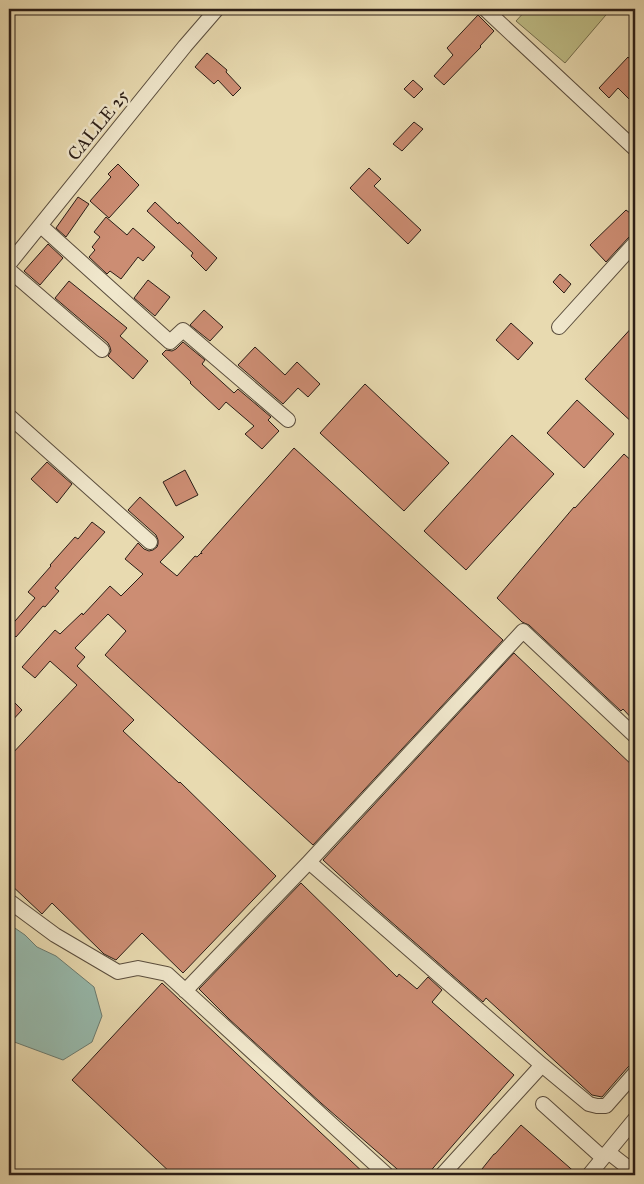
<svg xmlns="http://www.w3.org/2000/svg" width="644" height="1184" font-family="'IM FELL Great Primer',serif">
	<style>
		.green { fill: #bebd86; stroke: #746e4e }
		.water { fill: #97baad; stroke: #6c7c71 }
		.building { fill: #cc8d73; stroke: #2b1e17 }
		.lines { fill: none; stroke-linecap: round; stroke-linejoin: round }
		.minor-casing { stroke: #5a4d3d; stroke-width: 16 }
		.minor { stroke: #f0e7cc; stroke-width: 14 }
		.labels { text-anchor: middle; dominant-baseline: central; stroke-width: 5; stroke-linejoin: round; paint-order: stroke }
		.street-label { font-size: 18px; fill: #2b1e17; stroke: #f0e7cc }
	</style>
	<rect width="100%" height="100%" fill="#e8dab0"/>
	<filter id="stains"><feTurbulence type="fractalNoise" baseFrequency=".004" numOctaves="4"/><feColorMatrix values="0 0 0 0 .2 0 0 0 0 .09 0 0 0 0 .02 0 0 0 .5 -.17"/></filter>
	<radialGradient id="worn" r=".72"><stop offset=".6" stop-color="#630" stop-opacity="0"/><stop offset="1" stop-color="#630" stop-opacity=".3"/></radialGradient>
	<path class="green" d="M 527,9 L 611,9 L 565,63 L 516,21 Z"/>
	<path class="water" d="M 9,924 L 25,935 L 37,947 L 56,956 L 94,987 L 102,1016 L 92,1042 L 63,1060 L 9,1040 Z"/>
	<path class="building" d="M 478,15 L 494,31 L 480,46 L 481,47 L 444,85 L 434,76 L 453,55 L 447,48 Z
		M 207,53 L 227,70 L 226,72 L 241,88 L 233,96 L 218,80 L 214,84 L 195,67 Z
		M 628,57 L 635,65 L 635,105 L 618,88 L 609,98 L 599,88 Z
		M 413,80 L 423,89 L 414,98 L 404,89 Z
		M 414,122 L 423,129 L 402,151 L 393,144 Z
		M 118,164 L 139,185 L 109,218 L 90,201 L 111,177 L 108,174 Z
		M 369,168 L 381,179 L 374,186 L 421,230 L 408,244 L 350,188 Z
		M 78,197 L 89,204 L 66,237 L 56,228 Z
		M 155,202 L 178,224 L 179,222 L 217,258 L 206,271 L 191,256 L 193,253 L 147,211 Z
		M 635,208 L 635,234 L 629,237 L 606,262 L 590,245 L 626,210 L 630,213 Z
		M 106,217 L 127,235 L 133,228 L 155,247 L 143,261 L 138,257 L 121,279 L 110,271 L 107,274 L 89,257 L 95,250 L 92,247 L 100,237 L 94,232 Z
		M 48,244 L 63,258 L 40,285 L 24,271 Z
		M 560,274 L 571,284 L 564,293 L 553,282 Z
		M 148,280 L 170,297 L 155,316 L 134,298 Z
		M 69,281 L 127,328 L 120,336 L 148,361 L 133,379 L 108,356 L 111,351 L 110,347 L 108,343 L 55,298 Z
		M 204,310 L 223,327 L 210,341 L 190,325 Z
		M 511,323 L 533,343 L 518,360 L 496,340 Z
		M 635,324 L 635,425 L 585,379 Z
		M 183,342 L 205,360 L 202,364 L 234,393 L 238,389 L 271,417 L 268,420 L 279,431 L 262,449 L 245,434 L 254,426 L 226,402 L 219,410 L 190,383 L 191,382 L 162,354 L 166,350 L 172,351 L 176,349 Z
		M 255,347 L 285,375 L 297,362 L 320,384 L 308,397 L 298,388 L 283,404 L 238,365 Z
		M 365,384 L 449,463 L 404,511 L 320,433 Z
		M 577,400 L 614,434 L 584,468 L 547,433 Z
		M 512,435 L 554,474 L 466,570 L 424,531 Z
		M 294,448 L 503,640 L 313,845 L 105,655 L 126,631 L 108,614 L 75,648 L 85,657 L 77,666 L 134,720 L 123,731 L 179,783 L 180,782 L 276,876 L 183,973 L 142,933 L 116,960 L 104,954 L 52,903 L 42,914 L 9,883 L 9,757 L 77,685 L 50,661 L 35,678 L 22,667 L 55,630 L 60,634 L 82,613 L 83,615 L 110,586 L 121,596 L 143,574 L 125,559 L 138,543 L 144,549 L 149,551 L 153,550 L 157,547 L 158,544 L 158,540 L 156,535 L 128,510 L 140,497 L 184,537 L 160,562 L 177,576 L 195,556 L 197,557 L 201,553 L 202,554 L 201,552 Z
		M 624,454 L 635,464 L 635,722 L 623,709 L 621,711 L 529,625 L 522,622 L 497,598 L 574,507 L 575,508 Z
		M 47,462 L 72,484 L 57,503 L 31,479 Z
		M 185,470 L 198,495 L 176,506 L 163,482 Z
		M 92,522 L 105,532 L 55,588 L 59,591 L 45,607 L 43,606 L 16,637 L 9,631 L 9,628 L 35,598 L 28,592 L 51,566 L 50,565 L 75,537 L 78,539 Z
		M 514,653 L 635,768 L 635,1062 L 628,1067 L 602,1097 L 592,1095 L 486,998 L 483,1002 L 373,906 L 323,860 Z
		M 9,697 L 22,710 L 9,724 Z
		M 301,883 L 397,977 L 399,974 L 417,989 L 428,977 L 442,990 L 432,1002 L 514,1075 L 427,1175 L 404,1175 L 321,1103 L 229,1019 L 199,989 Z
		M 162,983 L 273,1088 L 366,1175 L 173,1175 L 72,1080 Z
		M 521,1125 L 578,1175 L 489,1175 L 482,1169 L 494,1154 L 495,1154 Z"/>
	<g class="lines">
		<defs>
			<path id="minor" d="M 485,9 L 635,149
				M 41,226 L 170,342 L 183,330 L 288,420
				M 9,264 L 185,46 L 217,9
				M 9,270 L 102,350
				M 559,327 L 635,243
				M 9,416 L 150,542
				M 309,862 L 542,1065
				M 9,901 L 55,935 L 118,972 L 138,968 L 167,974 L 387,1175
				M 185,991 L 309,862 L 523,631 L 635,736
				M 543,1104 L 603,1158
				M 608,1152 L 635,1173
				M 442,1175 L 542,1065 L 589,1104 L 597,1106 L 606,1106 L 635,1073
				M 589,1175 L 635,1119"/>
		</defs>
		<use href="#minor" class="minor-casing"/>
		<use href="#minor" class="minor"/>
	</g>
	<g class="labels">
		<g class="street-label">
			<text transform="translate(98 125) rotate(-51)">CALLE 25</text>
		</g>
	</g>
	<rect width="644" height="1184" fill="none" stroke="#e8dab0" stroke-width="30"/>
	<rect x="10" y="10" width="624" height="1164" fill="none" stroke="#2b1e17" stroke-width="2.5"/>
	<rect x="15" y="15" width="614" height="1154" fill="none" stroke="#2b1e17"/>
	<rect width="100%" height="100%" filter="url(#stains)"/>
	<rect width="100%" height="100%" fill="url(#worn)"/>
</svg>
